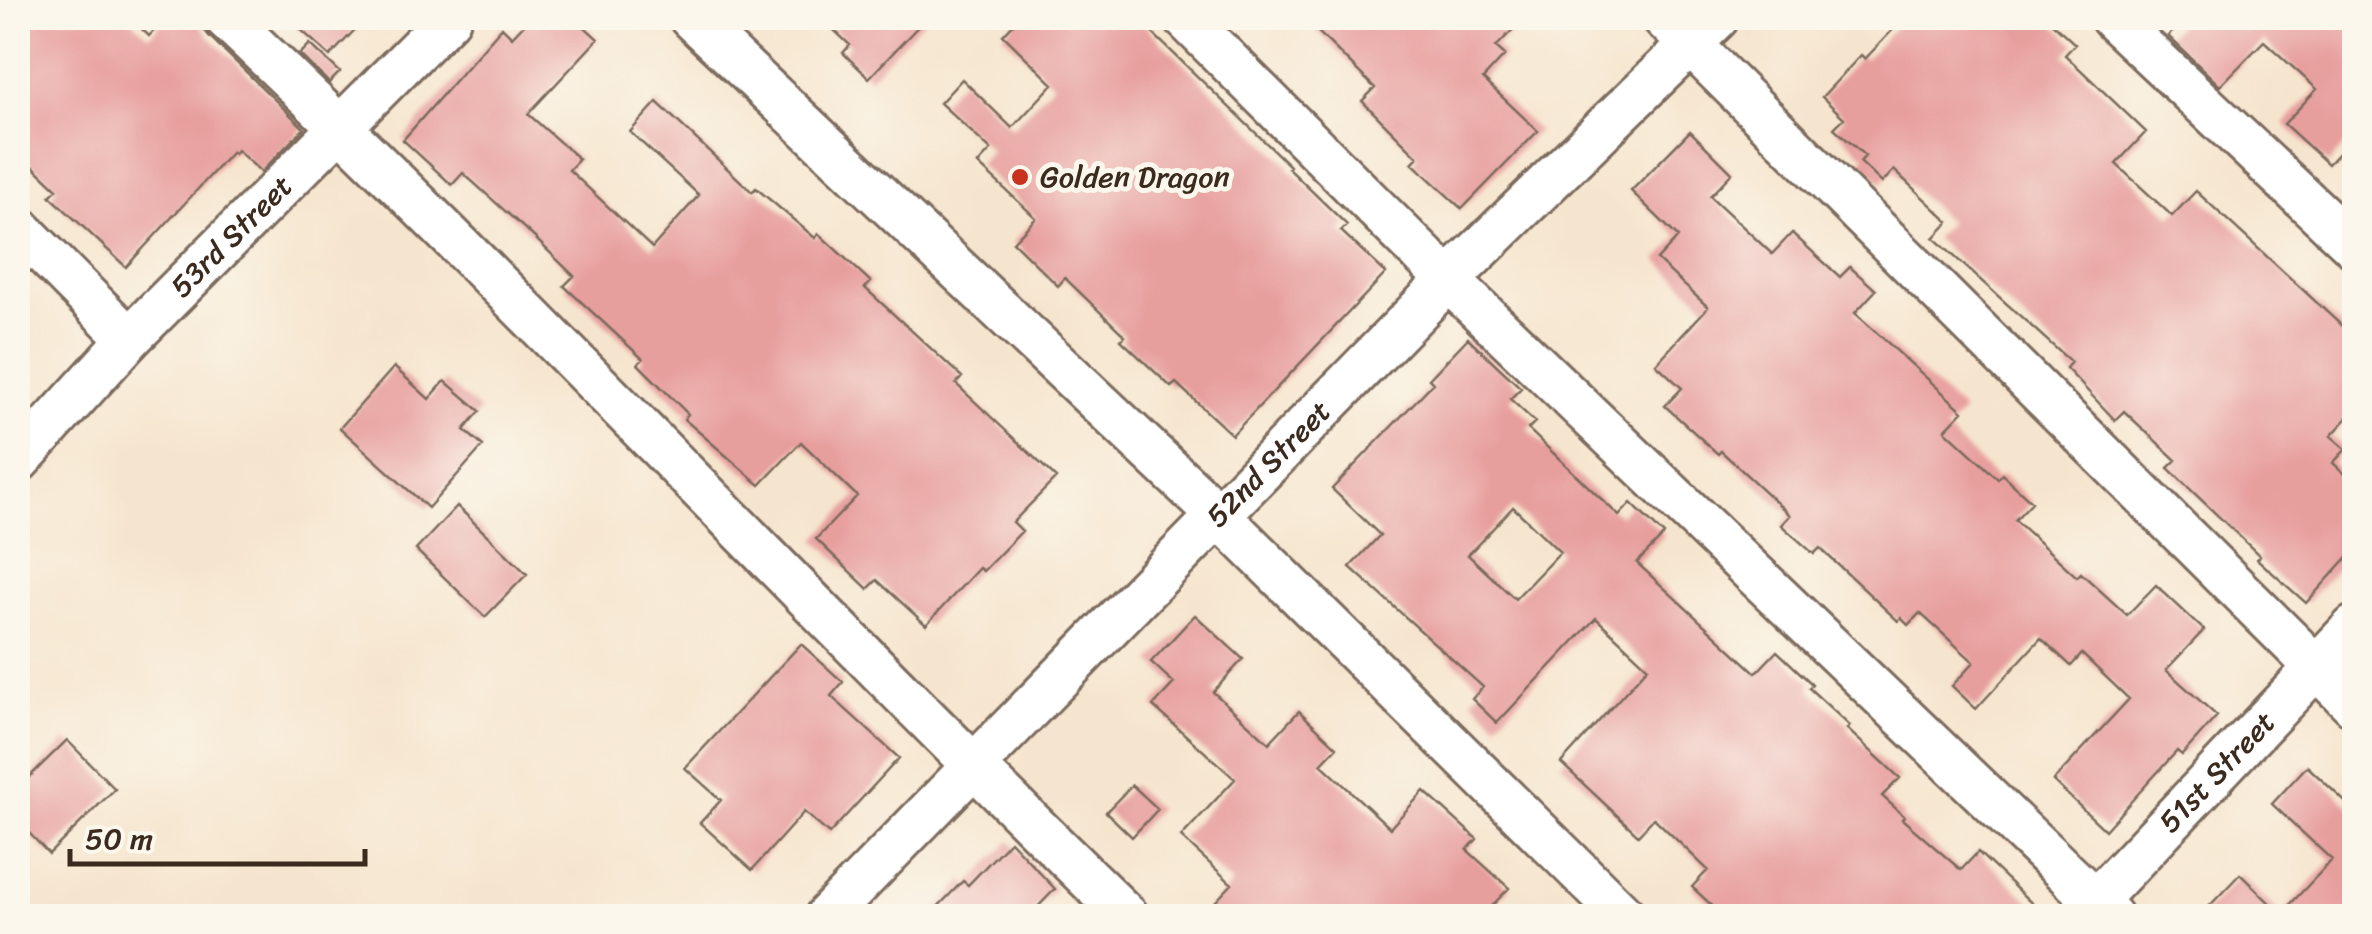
<svg xmlns="http://www.w3.org/2000/svg" width="2372" height="934" font-family="Sriracha,sans-serif">
	<style>
		.building { fill: #e79f9e; fill-rule: evenodd }
		.lines { fill: none; stroke-linecap: round; stroke-linejoin: round }
		.street-casing { stroke: #7c6b5c; stroke-width: 48 }
		.street { stroke: #fff; stroke-width: 42 }
		.poi-dot { fill: #c8321e; stroke: #fbf7ec; stroke-width: 4 }
		.labels { text-anchor: middle; dominant-baseline: central; stroke-width: 10; stroke-linejoin: round; paint-order: stroke }
		.poi-label { font-size: 30px; fill: #3b2a1e; stroke: #fbf7ec; text-anchor: start }
		.street-label { font-size: 30px; fill: #3b2a1e; stroke: #fbf7ec }
	</style>
	<rect width="100%" height="100%" fill="#fbf7ec"/>
	<filter id="ink" filterUnits="userSpaceOnUse"><feTurbulence type="fractalNoise" baseFrequency=".01" numOctaves="2"/><feDisplacementMap in="SourceGraphic" scale="20" xChannelSelector="R" yChannelSelector="G"/><feConvolveMatrix kernelMatrix="1 2 1 2 8 2 1 2 1" color-interpolation-filters="sRGB"/></filter>
	<filter id="wash" filterUnits="userSpaceOnUse"><feTurbulence type="fractalNoise" baseFrequency=".0048" numOctaves="4" result="noise"/><feDisplacementMap in="SourceGraphic" scale="40" xChannelSelector="R" yChannelSelector="G"/><feGaussianBlur stdDeviation="2.25" result="paint"/><feColorMatrix in="noise" values="0 0 0 0 0 0 0 0 0 0 0 0 0 0 0 0 0 1.4 0 .05"/><feComposite in="paint" operator="in"/></filter>
	<g filter="url(#wash)">
		<rect width="100%" height="100%" fill="#f6e5ce"/>
		<g id="blocks">
			<path class="building" d="M 18,18 L 130,18 L 149,36 L 166,18 L 195,18 L 209,36 L 304,128 L 261,172 L 237,150 L 234,154 L 232,152 L 126,267 L 50,196 L 57,189 L 18,152 Z
				M 288,18 L 366,18 L 330,56 Z
				M 530,18 L 575,18 L 598,39 L 528,114 L 579,159 L 569,170 L 652,248 L 699,195 L 630,132 L 657,102 L 752,192 L 756,188 L 815,238 L 819,234 L 871,282 L 865,288 L 962,377 L 956,384 L 1056,478 L 1013,522 L 1022,531 L 983,571 L 979,568 L 926,625 L 877,580 L 868,589 L 816,539 L 857,496 L 801,442 L 760,485 L 684,419 L 688,414 L 638,364 L 643,359 L 564,286 L 574,276 L 535,238 L 463,173 L 452,185 L 403,140 L 502,27 L 512,37 Z
				M 821,18 L 926,18 L 869,78 L 843,53 L 850,45 Z
				M 1019,18 L 1137,18 L 1290,166 L 1288,168 L 1347,225 L 1341,231 L 1386,273 L 1232,435 L 1176,383 L 1171,387 L 1121,340 L 1125,336 L 1065,278 L 1058,286 L 1013,242 L 1036,218 L 978,164 L 991,150 L 940,103 L 962,79 L 1012,128 L 1053,84 L 1003,35 Z
				M 1304,18 L 1524,18 L 1496,47 L 1505,55 L 1483,79 L 1538,131 L 1462,209 L 1412,163 L 1418,157 L 1362,101 L 1375,88 Z
				M 1904,18 L 2047,18 L 2075,44 L 2065,55 L 2146,132 L 2116,164 L 2172,216 L 2196,191 L 2354,337 L 2354,411 L 2331,436 L 2346,449 L 2333,463 L 2354,482 L 2354,550 L 2306,603 L 2257,559 L 2260,556 L 2168,468 L 2176,460 L 2124,411 L 2115,420 L 2066,368 L 2071,362 L 1934,238 L 1949,222 L 1894,170 L 1882,183 L 1860,162 L 1865,156 L 1834,128 L 1844,118 L 1822,97 L 1861,55 L 1865,59 Z
				M 2186,18 L 2354,18 L 2354,136 L 2328,164 L 2284,124 L 2317,89 L 2264,41 L 2220,86 L 2168,36 Z
				M 310,44 L 340,72 L 329,83 L 300,54 Z
				M 1690,131 L 1732,173 L 1710,196 L 1772,254 L 1792,233 L 1840,277 L 1850,267 L 1876,290 L 1855,313 L 1963,411 L 1945,430 L 1998,479 L 2002,474 L 2032,502 L 2015,520 L 2077,577 L 2081,573 L 2127,615 L 2156,585 L 2204,630 L 2166,670 L 2217,716 L 2182,755 L 2177,751 L 2105,830 L 2053,781 L 2129,699 L 2082,654 L 2071,666 L 2041,638 L 1976,709 L 1952,686 L 1974,662 L 1920,613 L 1908,625 L 1901,618 L 1898,621 L 1820,548 L 1814,554 L 1781,525 L 1790,515 L 1721,451 L 1718,454 L 1665,406 L 1682,388 L 1656,364 L 1708,307 L 1657,260 L 1678,237 L 1631,191 Z
				M 1468,338 L 1521,388 L 1510,399 L 1535,422 L 1528,429 L 1619,516 L 1631,503 L 1664,535 L 1637,563 L 1756,673 L 1777,651 L 1812,684 L 1809,688 L 1850,726 L 1847,729 L 1900,778 L 1882,796 L 1904,816 L 1902,819 L 1961,870 L 1978,852 L 2045,916 L 1723,916 L 1692,887 L 1708,870 L 1654,818 L 1638,835 L 1561,763 L 1648,667 L 1596,618 L 1497,723 L 1472,699 L 1483,687 L 1350,567 L 1380,535 L 1332,489 L 1433,383 L 1429,379 ZM 1513,507 L 1560,552 L 1515,599 L 1468,555 Z
				M 394,367 L 429,399 L 445,381 L 480,411 L 464,430 L 483,446 L 428,508 L 340,428 Z
				M 457,506 L 527,574 L 485,617 L 416,550 Z
				M 1195,615 L 1243,659 L 1213,692 L 1269,743 L 1299,711 L 1337,747 L 1321,764 L 1390,828 L 1424,791 L 1477,839 L 1467,850 L 1509,888 L 1482,916 L 1202,916 L 1232,884 L 1181,837 L 1235,779 L 1153,706 L 1174,683 L 1151,662 Z
				M 801,644 L 843,682 L 831,696 L 899,758 L 829,834 L 804,812 L 752,870 L 700,823 L 721,800 L 685,768 Z
				M 67,740 L 115,789 L 49,854 L 18,821 L 18,788 Z
				M 2307,766 L 2354,810 L 2354,916 L 2200,916 L 2240,874 L 2281,914 L 2332,860 L 2272,804 Z
				M 1132,785 L 1158,809 L 1132,837 L 1106,812 Z
				M 1010,841 L 1055,889 L 1029,916 L 929,916 L 963,881 L 968,885 Z"/>
		</g>
	</g>
	<g filter="url(#ink)">
		<use href="#blocks" fill-opacity="0" stroke="#7c6b5c" stroke-width="2.5"/>
		<g class="lines">
			<defs>
				<g id="street">
					<path d="M 226,18 C 534,309 822,622 1127,916"/>
					<path d="M 691,18 L 1219,516 L 1624,916"/>
					<path d="M 1185,18 L 1448,280 L 2111,916"/>
					<path d="M 1664,18 L 2354,705"/>
					<path d="M 2112,18 L 2354,246"/>
					<path d="M 18,227 L 129,339"/>
					<path id="s1" d="M 18,461 L 129,339 L 449,18"/>
					<path id="s2" d="M 827,916 L 1448,280 L 1717,18"/>
					<path id="s3" d="M 2081,916 L 2354,627"/>
				</g>
			</defs>
			<use href="#street" class="street-casing"/>
			<use href="#street" class="street"/>
		</g>
	</g>
	<circle class="poi-dot" cx="1020" cy="177" r="10"/>
	<g class="labels">
		<g class="poi-label">
			<text x="1040" y="177">Golden Dragon</text>
		</g>
		<g class="street-label">
			<text stroke="none"><textPath href="#s1" startOffset="310">53rd Street</textPath></text>
			<text stroke="none"><textPath href="#s2" startOffset="632">52nd Street</textPath></text>
			<text stroke="none"><textPath href="#s3" startOffset="198">51st Street</textPath></text>
		</g>
	</g>
	<rect width="2372" height="934" fill="none" stroke="#fbf7ec" stroke-width="60"/>
	<path d="M70 849v15h295v-15" fill="none" stroke="#3b2a1e" stroke-width="5"/>
	<text x="85" y="849" font-size="30" fill="#3b2a1e" stroke="#fbf7ec" stroke-width="8" paint-order="stroke">50 m</text>
</svg>
